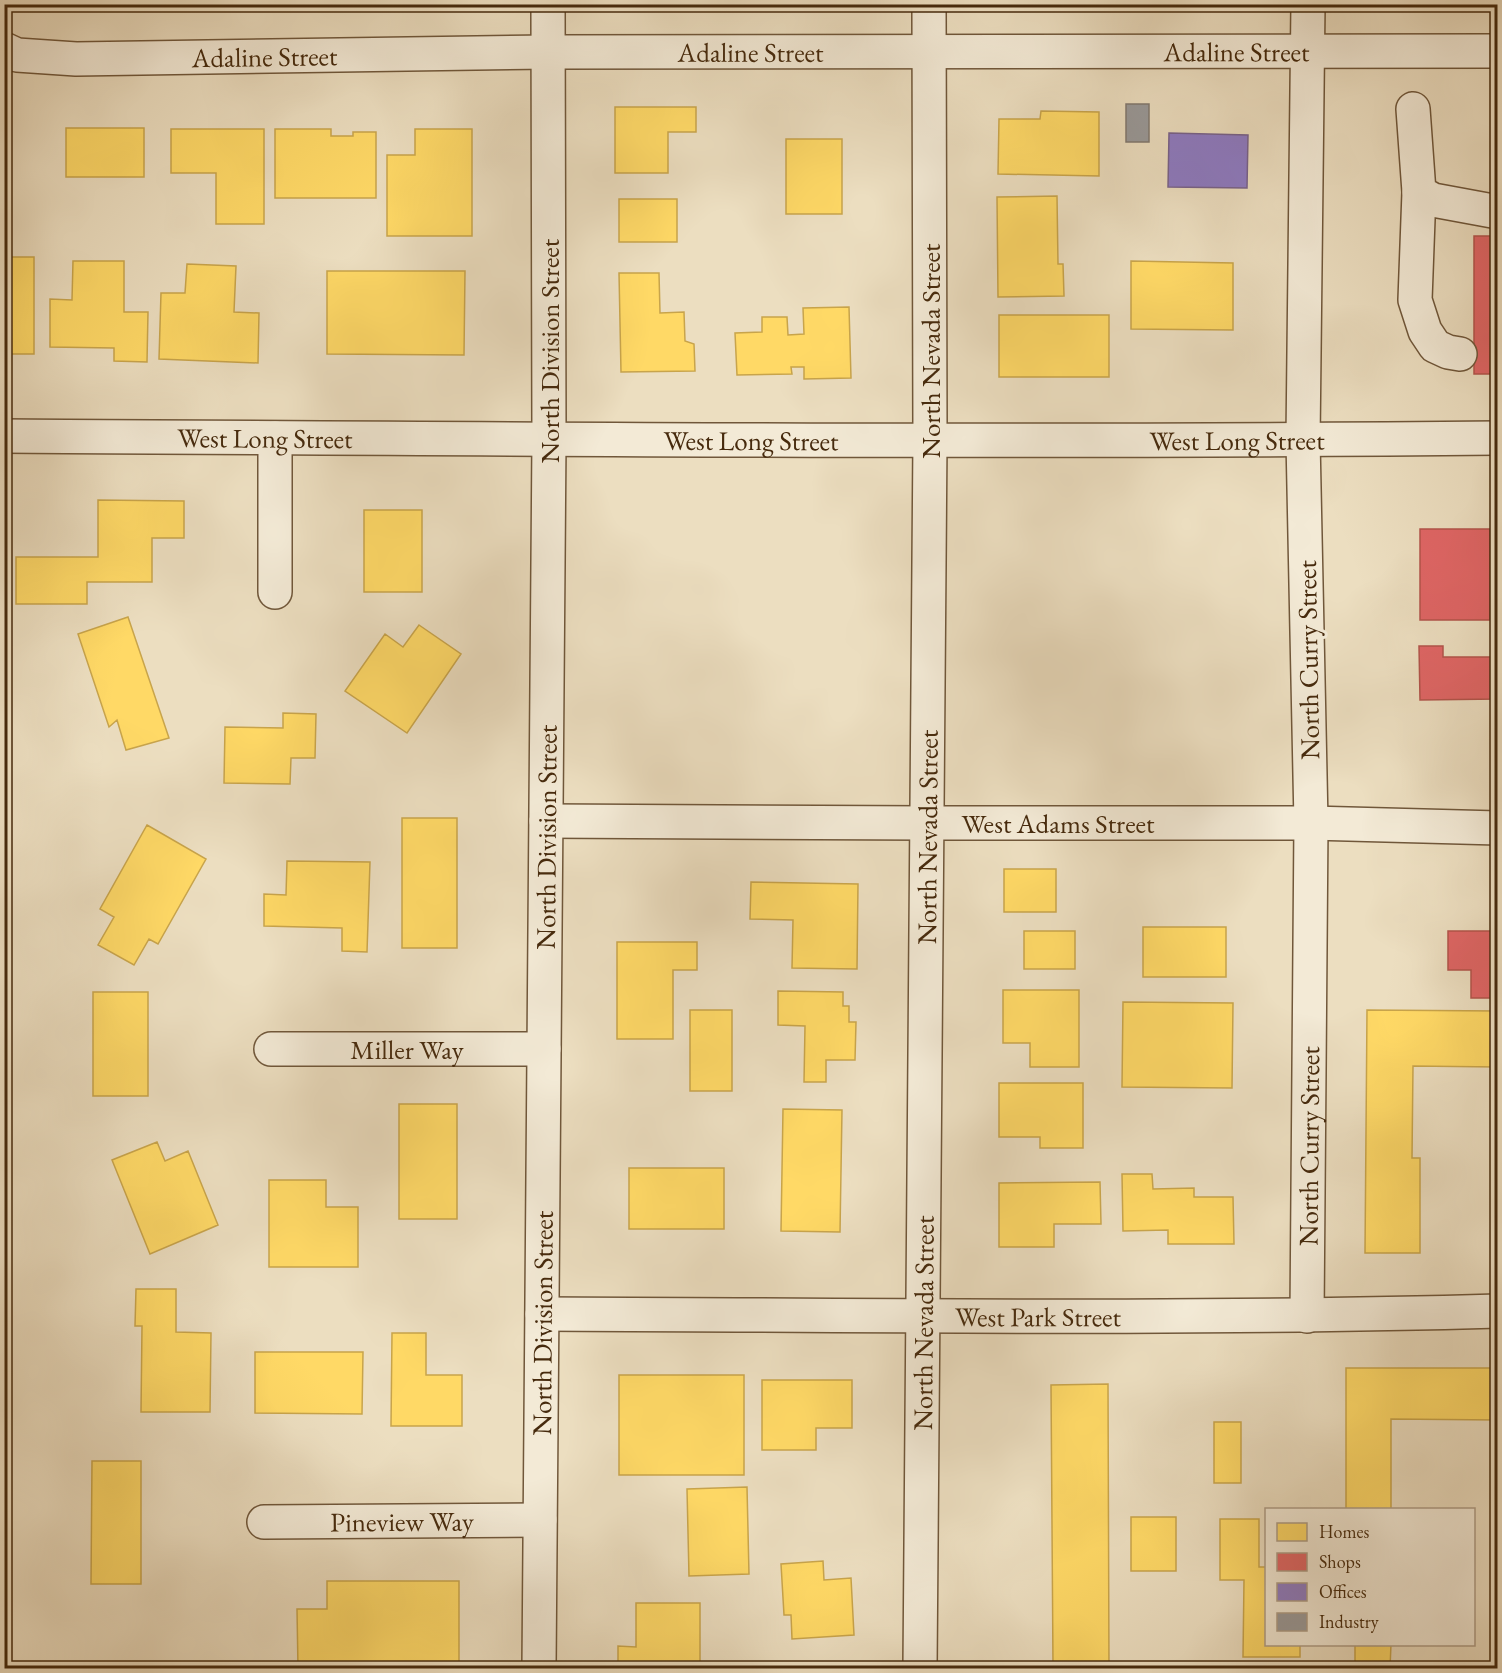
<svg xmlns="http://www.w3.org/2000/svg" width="1502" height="1673" font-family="'EB Garamond',serif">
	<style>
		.homes { fill: #ffd966; stroke: #c8a44b; stroke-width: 1.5 }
		.shops { fill: #e06666; stroke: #b2544b; stroke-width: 1.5 }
		.offices { fill: #8e7cc3; stroke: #78638c; stroke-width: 1.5 }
		.industry { fill: #999; stroke: #80786f; stroke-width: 1.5 }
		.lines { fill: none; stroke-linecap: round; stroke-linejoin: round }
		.minor-casing { stroke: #70573a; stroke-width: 36 }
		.minor { stroke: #f3ead6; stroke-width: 33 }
		.labels { text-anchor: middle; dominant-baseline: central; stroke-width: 6; stroke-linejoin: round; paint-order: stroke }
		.street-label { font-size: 27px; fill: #462a0d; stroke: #f3ead6 }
	</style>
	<rect width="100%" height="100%" fill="#ecdec0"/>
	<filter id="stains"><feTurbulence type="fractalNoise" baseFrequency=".00333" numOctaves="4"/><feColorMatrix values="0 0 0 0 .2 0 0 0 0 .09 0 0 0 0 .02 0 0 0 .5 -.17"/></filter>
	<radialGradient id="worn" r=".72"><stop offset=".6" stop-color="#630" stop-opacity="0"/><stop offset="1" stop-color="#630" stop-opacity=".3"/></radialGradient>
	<path class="homes" d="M 615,107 L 696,107 L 696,132 L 668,132 L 668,173 L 615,173 Z
		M 1041,111 L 1099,112 L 1099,176 L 998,174 L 999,119 L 1040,119 Z
		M 66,128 L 144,128 L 144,177 L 66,177 Z
		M 171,129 L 264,129 L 264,224 L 216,224 L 216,173 L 171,173 Z
		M 275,129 L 331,129 L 331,136 L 353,136 L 353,132 L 376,132 L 376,198 L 275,198 Z
		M 415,129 L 472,129 L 472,236 L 387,236 L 387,155 L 415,155 Z
		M 4,133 L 11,133 L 11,184 L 4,184 Z
		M 786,139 L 842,139 L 842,214 L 786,214 Z
		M 1057,196 L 1058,264 L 1063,264 L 1064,296 L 998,297 L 997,197 Z
		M 619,199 L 677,199 L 677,242 L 619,242 Z
		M 4,257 L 34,257 L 34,354 L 4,354 Z
		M 73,261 L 124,261 L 124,312 L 148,312 L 147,362 L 114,361 L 114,348 L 50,347 L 50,299 L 72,300 Z
		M 1131,261 L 1233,263 L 1233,330 L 1131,329 Z
		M 187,264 L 236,266 L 234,312 L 259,313 L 258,363 L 159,359 L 161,293 L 185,293 Z
		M 327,271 L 465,271 L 464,355 L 327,354 Z
		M 619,273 L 659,273 L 660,313 L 684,312 L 685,341 L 694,344 L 695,371 L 621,372 Z
		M 849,307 L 851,378 L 804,379 L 804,367 L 791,367 L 792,374 L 737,375 L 735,333 L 762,332 L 762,317 L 787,317 L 788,335 L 804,334 L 803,308 Z
		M 999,315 L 1109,315 L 1109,377 L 999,377 Z
		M 98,500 L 184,501 L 184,538 L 152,538 L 152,582 L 87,582 L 87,604 L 16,604 L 16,557 L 98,557 Z
		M 364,510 L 422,510 L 422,592 L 364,592 Z
		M 128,617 L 169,738 L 126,750 L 117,720 L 109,727 L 78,634 Z
		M 419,625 L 461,654 L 407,733 L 345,691 L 385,634 L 403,647 Z
		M 283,713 L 316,714 L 315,758 L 291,758 L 290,784 L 224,783 L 225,727 L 283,728 Z
		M 402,818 L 457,818 L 457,948 L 402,948 Z
		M 147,825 L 206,859 L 158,944 L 149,939 L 134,965 L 98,945 L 114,917 L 100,909 Z
		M 287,861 L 370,862 L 367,952 L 342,951 L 342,928 L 264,926 L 264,894 L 286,895 Z
		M 1004,869 L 1056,869 L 1056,912 L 1004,912 Z
		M 751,882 L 858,884 L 857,969 L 792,968 L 793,920 L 750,919 Z
		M 1143,927 L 1226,927 L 1226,977 L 1143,977 Z
		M 1024,931 L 1075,931 L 1075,969 L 1024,969 Z
		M 617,942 L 697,942 L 697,970 L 673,970 L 673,1039 L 617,1039 Z
		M 1003,990 L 1079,990 L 1079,1067 L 1030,1067 L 1030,1043 L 1003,1043 Z
		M 778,991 L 843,992 L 843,1006 L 849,1006 L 849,1022 L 856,1022 L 855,1060 L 826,1060 L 826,1082 L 804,1082 L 805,1026 L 778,1025 Z
		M 93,992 L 148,992 L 148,1096 L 93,1096 Z
		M 1123,1002 L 1233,1003 L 1232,1088 L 1122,1087 Z
		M 690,1010 L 732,1010 L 732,1091 L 690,1091 Z
		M 1367,1010 L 1498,1011 L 1498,1067 L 1413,1066 L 1412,1158 L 1420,1158 L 1420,1253 L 1365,1253 Z
		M 999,1083 L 1083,1083 L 1083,1148 L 1040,1148 L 1040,1137 L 999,1137 Z
		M 399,1104 L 457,1104 L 457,1219 L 399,1219 Z
		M 783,1109 L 842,1110 L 840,1232 L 781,1231 Z
		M 157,1142 L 165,1161 L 188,1151 L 218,1225 L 150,1254 L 112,1160 Z
		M 629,1168 L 724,1168 L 724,1229 L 629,1229 Z
		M 1122,1174 L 1152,1174 L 1153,1189 L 1194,1188 L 1194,1197 L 1233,1197 L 1234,1244 L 1168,1244 L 1168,1230 L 1123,1231 Z
		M 269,1180 L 326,1180 L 326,1207 L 358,1207 L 358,1267 L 269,1267 Z
		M 1100,1182 L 1101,1224 L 1054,1224 L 1054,1247 L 999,1247 L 999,1183 Z
		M 136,1289 L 176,1289 L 176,1332 L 211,1333 L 210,1412 L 141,1412 L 142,1326 L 135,1326 Z
		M 392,1333 L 426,1333 L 426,1375 L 462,1375 L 462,1426 L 391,1426 Z
		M 255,1352 L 363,1352 L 362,1414 L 255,1413 Z
		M 1346,1368 L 1498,1368 L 1498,1420 L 1391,1419 L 1391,1510 L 1346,1510 Z
		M 619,1375 L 744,1375 L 744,1475 L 619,1475 Z
		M 762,1380 L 852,1380 L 852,1428 L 816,1428 L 816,1450 L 762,1450 Z
		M 1108,1384 L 1109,1668 L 984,1668 L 984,1665 L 1053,1665 L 1051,1385 Z
		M 1214,1422 L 1241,1422 L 1241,1483 L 1214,1483 Z
		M 92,1461 L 141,1461 L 141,1584 L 91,1584 Z
		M 747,1487 L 749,1574 L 689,1576 L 687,1489 Z
		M 1131,1517 L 1176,1517 L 1176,1571 L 1131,1571 Z
		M 1220,1519 L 1259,1519 L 1259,1567 L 1266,1567 L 1266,1644 L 1300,1644 L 1300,1657 L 1243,1657 L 1244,1580 L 1220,1580 Z
		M 823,1561 L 824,1580 L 851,1578 L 854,1635 L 792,1639 L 791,1615 L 784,1615 L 781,1564 Z
		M 327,1581 L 459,1581 L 459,1668 L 298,1668 L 297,1609 L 327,1609 Z
		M 636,1603 L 700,1603 L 700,1668 L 618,1668 L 618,1646 L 636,1647 Z
		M 1355,1644 L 1391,1644 L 1390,1668 L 1355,1668 Z"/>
	<path class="shops" d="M 1474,236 L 1498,236 L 1498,374 L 1474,374 Z
		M 1420,529 L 1490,529 L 1490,620 L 1420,620 Z
		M 1419,646 L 1443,646 L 1443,657 L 1498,657 L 1498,699 L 1420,700 Z
		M 1448,931 L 1498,931 L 1498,998 L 1471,998 L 1471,970 L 1448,970 Z"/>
	<path class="offices" d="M 1169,133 L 1248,135 L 1247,188 L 1168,187 Z"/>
	<path class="industry" d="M 1126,104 L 1149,104 L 1149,142 L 1126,142 Z"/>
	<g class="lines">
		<defs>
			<g id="minor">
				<path id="s1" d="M 4,49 L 17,55 L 76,59 L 548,52 L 1498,51"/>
				<path d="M 1413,109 L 1419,192 L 1433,200 L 1498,212"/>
				<path d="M 1419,192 L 1415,300 L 1425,331 L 1435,346 L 1448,352 L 1460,354"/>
				<path id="s2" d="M 4,436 C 502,439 1000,443 1498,438"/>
				<path d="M 275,438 L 275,592"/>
				<path id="s3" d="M 546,821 L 927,823 L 1311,823 L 1498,828"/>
				<path id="s4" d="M 271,1049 L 544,1049"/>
				<path id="s5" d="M 542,1314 C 861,1315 1179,1320 1498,1311"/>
				<path id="s6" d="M 1307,1316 L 1311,823 L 1303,440 L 1308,4"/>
				<path id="s7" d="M 264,1522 L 540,1520"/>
				<path id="s8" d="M 539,1668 L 549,440 L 548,4"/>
				<path id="s9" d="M 920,1668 L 930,440 L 929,4"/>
			</g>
		</defs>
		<use href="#minor" class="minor-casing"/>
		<use href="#minor" class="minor"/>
	</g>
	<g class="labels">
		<g class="street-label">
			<text stroke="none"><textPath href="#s1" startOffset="748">Adaline Street</textPath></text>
			<text stroke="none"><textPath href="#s1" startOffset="1234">Adaline Street</textPath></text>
			<text stroke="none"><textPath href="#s1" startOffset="262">Adaline Street</textPath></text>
			<text transform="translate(549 351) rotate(-90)">North Division Street</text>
			<text transform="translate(930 351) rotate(-90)">North Nevada Street</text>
			<text stroke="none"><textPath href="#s2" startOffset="261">West Long Street</textPath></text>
			<text stroke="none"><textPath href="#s2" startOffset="747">West Long Street</textPath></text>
			<text stroke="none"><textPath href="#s2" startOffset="1233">West Long Street</textPath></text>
			<text transform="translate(1308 660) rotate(-91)">North Curry Street</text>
			<text stroke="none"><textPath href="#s3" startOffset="512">West Adams Street</textPath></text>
			<text stroke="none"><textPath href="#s8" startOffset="831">North Division Street</textPath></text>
			<text stroke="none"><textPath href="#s9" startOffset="831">North Nevada Street</textPath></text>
			<text stroke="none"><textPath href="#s4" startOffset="136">Miller Way</textPath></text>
			<text stroke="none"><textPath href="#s6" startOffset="170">North Curry Street</textPath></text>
			<text stroke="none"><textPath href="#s5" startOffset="496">West Park Street</textPath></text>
			<text stroke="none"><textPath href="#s8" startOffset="345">North Division Street</textPath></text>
			<text stroke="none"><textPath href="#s9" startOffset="345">North Nevada Street</textPath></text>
			<text stroke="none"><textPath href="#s7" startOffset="138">Pineview Way</textPath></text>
		</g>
	</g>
	<rect width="1502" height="1673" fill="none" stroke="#ecdec0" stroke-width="24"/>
	<rect x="6" y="6" width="1490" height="1661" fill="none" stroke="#462a0d" stroke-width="3"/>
	<rect x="12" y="12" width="1478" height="1649" fill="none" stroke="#462a0d" stroke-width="1.5"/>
	<rect x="1265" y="1508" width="210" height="138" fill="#f3ead6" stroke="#ae9d86" stroke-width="1.5"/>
	<rect x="1277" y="1523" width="30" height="18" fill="#ffd966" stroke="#ae9d86" stroke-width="1.5"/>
	<text x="1319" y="1538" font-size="18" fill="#462a0d">Homes</text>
	<rect x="1277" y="1553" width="30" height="18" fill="#e06666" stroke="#ae9d86" stroke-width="1.5"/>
	<text x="1319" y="1568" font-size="18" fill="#462a0d">Shops</text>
	<rect x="1277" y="1583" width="30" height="18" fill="#8e7cc3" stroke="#ae9d86" stroke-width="1.5"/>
	<text x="1319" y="1598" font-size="18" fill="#462a0d">Offices</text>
	<rect x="1277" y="1613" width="30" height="18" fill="#999999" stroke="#ae9d86" stroke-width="1.5"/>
	<text x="1319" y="1628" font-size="18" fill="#462a0d">Industry</text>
	<rect width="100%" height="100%" filter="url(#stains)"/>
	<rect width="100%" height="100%" fill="url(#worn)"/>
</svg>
